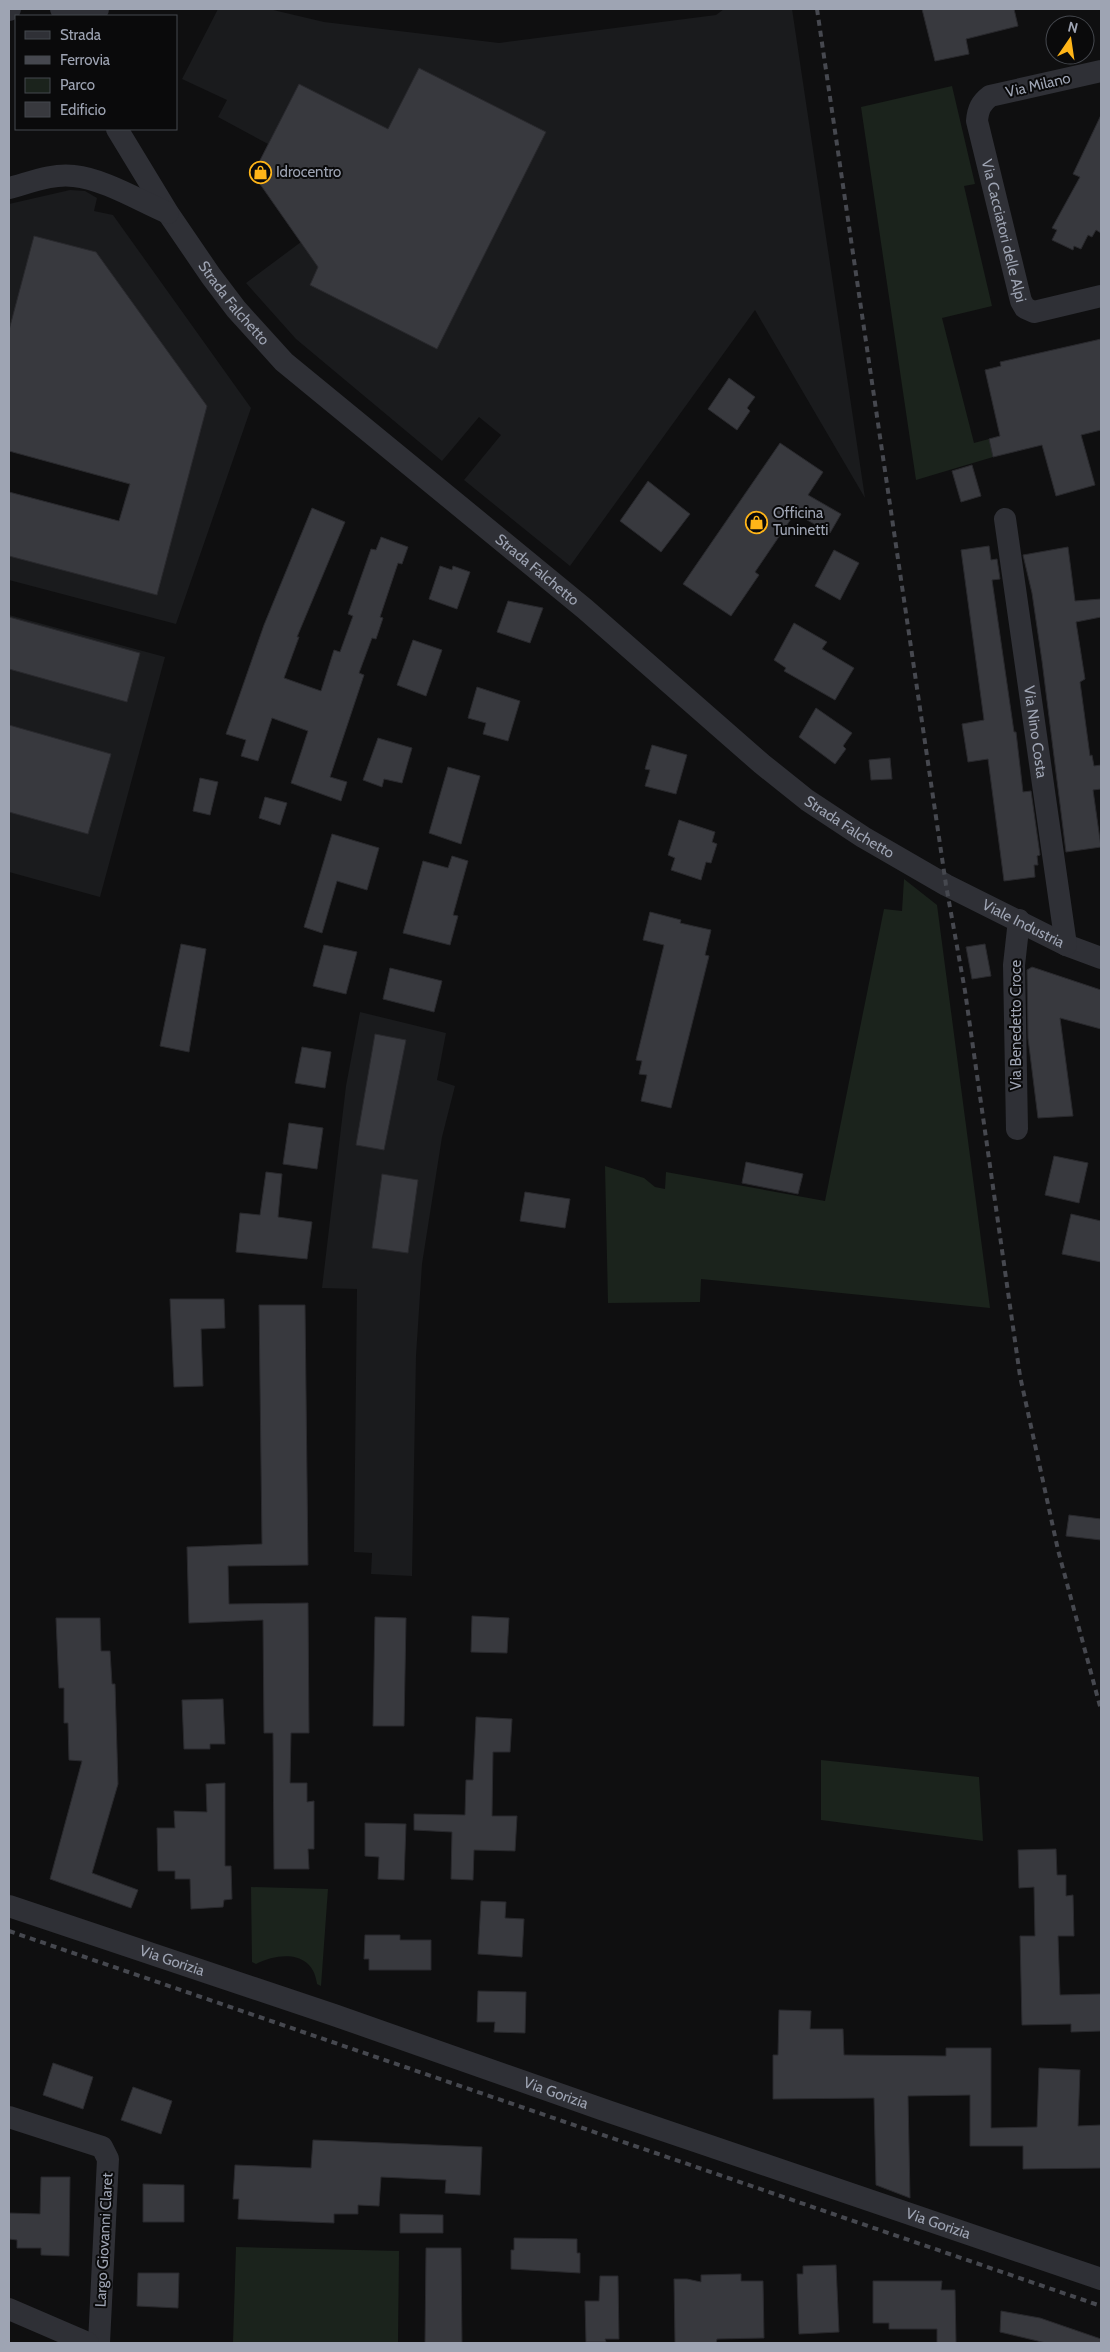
<svg xmlns="http://www.w3.org/2000/svg" width="1110" height="2352" font-family="Cabin,sans-serif">
	<style>
		.built { fill: #1a1b1d }
		.green { fill: #1b231c }
		.building { fill: #38393e; stroke: #29292d }
		.lines { fill: none; stroke-linecap: round; stroke-linejoin: round }
		.minor { stroke: #2f3036; stroke-width: 22 }
		.rail { stroke: #46484f; stroke-width: 4; stroke-dasharray: 6 5; stroke-linecap: butt }
		.labels { text-anchor: middle; dominant-baseline: central; stroke-width: 4; stroke-linejoin: round; paint-order: stroke }
		.street-label { font-size: 15px; fill: #9ea4b3; stroke: #0a0a0b }
		.poi-label { font-size: 15px; fill: #9ea4b3; stroke: #0a0a0b; text-anchor: start }
	</style>
	<rect width="100%" height="100%" fill="#0f0f10"/>
	<path class="built" d="M 218,9 L 269,9 L 324,22 L 499,43 L 716,15 L 724,9 L 792,9 L 865,498 L 755,310 L 570,566 L 464,480 L 501,435 L 479,417 L 442,461 L 296,339 L 246,283 L 301,242 L 253,174 L 268,144 L 218,117 L 227,100 L 182,79 Z
		M 70,190 L 85,191 L 97,198 L 94,211 L 113,215 L 251,408 L 176,624 L 9,580 L 9,492 L 119,521 L 129,484 L 9,451 L 9,204 Z
		M 9,615 L 165,657 L 100,897 L 9,872 Z
		M 360,1012 L 446,1033 L 437,1080 L 455,1086 L 442,1137 L 422,1264 L 416,1356 L 412,1576 L 371,1574 L 372,1553 L 354,1552 L 357,1289 L 322,1288 L 346,1086 Z"/>
	<path class="green" d="M 952,86 L 975,184 L 964,186 L 992,306 L 942,318 L 974,443 L 989,439 L 993,457 L 916,480 L 861,107 Z
		M 904,879 L 937,905 L 990,1308 L 701,1279 L 700,1302 L 608,1303 L 605,1166 L 644,1178 L 655,1187 L 665,1189 L 666,1172 L 825,1201 L 884,909 L 902,911 Z
		M 821,1760 L 979,1777 L 983,1841 L 821,1820 Z
		M 251,1887 L 328,1889 L 321,1986 L 317,1984 C 313,1951 280,1952 256,1964 L 252,1962 Z
		M 236,2247 L 399,2251 L 398,2343 L 233,2343 Z"/>
	<path class="building" d="M 922,9 L 1014,9 L 1018,26 L 966,39 L 969,54 L 935,61 Z
		M 419,68 L 546,132 L 437,349 L 310,285 L 318,267 L 253,174 L 299,84 L 388,129 Z
		M 1101,115 L 1101,233 L 1096,230 L 1092,237 L 1088,235 L 1081,249 L 1074,246 L 1073,250 L 1052,240 L 1057,230 L 1052,228 L 1080,177 L 1073,174 Z
		M 34,236 L 96,252 L 207,406 L 157,595 L 9,556 L 9,492 L 119,521 L 130,484 L 9,451 L 9,330 Z
		M 1101,339 L 1101,430 L 1081,435 L 1095,485 L 1056,496 L 1042,445 L 993,457 L 989,439 L 1000,436 L 985,370 L 1001,366 L 1000,362 Z
		M 729,378 L 755,397 L 747,408 L 750,411 L 737,430 L 708,409 Z
		M 780,443 L 823,472 L 808,495 L 841,514 L 830,533 L 795,513 L 755,572 L 759,575 L 731,616 L 683,584 Z
		M 972,465 L 981,496 L 961,502 L 952,471 Z
		M 648,481 L 690,514 L 661,552 L 620,521 Z
		M 312,508 L 345,522 L 297,637 L 299,637 L 284,678 L 321,691 L 334,650 L 340,652 L 353,616 L 348,614 L 371,549 L 376,550 L 381,537 L 408,547 L 402,564 L 398,563 L 380,617 L 383,618 L 376,639 L 372,638 L 359,673 L 364,675 L 330,777 L 347,782 L 341,801 L 291,783 L 308,731 L 272,718 L 258,761 L 241,756 L 246,740 L 226,734 L 264,625 Z
		M 989,546 L 991,560 L 997,559 L 1000,579 L 992,580 L 1014,732 L 1016,732 L 1023,792 L 1031,791 L 1040,855 L 1037,856 L 1038,865 L 1034,865 L 1035,877 L 1004,881 L 988,759 L 968,762 L 962,724 L 984,720 L 961,550 Z
		M 1068,547 L 1075,601 L 1101,599 L 1101,617 L 1076,622 L 1085,679 L 1080,682 L 1090,756 L 1092,755 L 1094,766 L 1101,765 L 1101,789 L 1093,790 L 1101,847 L 1066,852 L 1042,661 L 1032,593 L 1023,555 Z
		M 834,550 L 859,563 L 840,600 L 815,586 Z
		M 440,566 L 452,570 L 453,566 L 470,572 L 457,609 L 429,599 Z
		M 508,601 L 543,608 L 530,643 L 497,632 Z
		M 9,617 L 140,653 L 127,702 L 9,669 Z
		M 794,623 L 827,642 L 822,649 L 854,668 L 835,700 L 784,671 L 786,668 L 774,660 Z
		M 413,640 L 442,650 L 426,696 L 397,685 Z
		M 477,687 L 520,701 L 508,741 L 483,734 L 486,723 L 468,718 Z
		M 816,708 L 852,733 L 843,746 L 846,749 L 835,764 L 799,737 Z
		M 9,725 L 111,754 L 88,834 L 9,812 Z
		M 378,738 L 412,748 L 402,783 L 384,779 L 382,787 L 363,780 Z
		M 652,745 L 687,755 L 676,794 L 645,786 L 650,770 L 645,769 Z
		M 890,758 L 892,779 L 871,780 L 869,760 Z
		M 448,767 L 480,776 L 461,844 L 429,833 Z
		M 200,778 L 218,782 L 210,815 L 193,811 Z
		M 265,797 L 287,803 L 280,825 L 259,818 Z
		M 679,820 L 715,832 L 712,842 L 717,844 L 711,863 L 706,862 L 701,880 L 671,870 L 675,858 L 668,855 Z
		M 332,834 L 379,848 L 367,890 L 337,881 L 322,933 L 304,927 Z
		M 452,856 L 468,861 L 453,915 L 458,916 L 450,945 L 403,933 L 423,861 L 448,868 Z
		M 650,912 L 681,920 L 680,923 L 711,930 L 705,955 L 709,956 L 671,1108 L 641,1101 L 647,1075 L 639,1074 L 642,1061 L 636,1060 L 664,945 L 643,940 Z
		M 181,944 L 206,949 L 189,1052 L 160,1046 Z
		M 985,944 L 991,976 L 972,979 L 966,947 Z
		M 324,945 L 357,952 L 346,994 L 313,986 Z
		M 1032,967 L 1101,990 L 1101,1029 L 1060,1018 L 1073,1116 L 1038,1118 L 1028,1038 L 1027,970 Z
		M 390,968 L 442,981 L 434,1012 L 383,999 Z
		M 375,1034 L 406,1040 L 384,1150 L 356,1145 Z
		M 302,1047 L 331,1052 L 325,1088 L 295,1083 Z
		M 289,1123 L 323,1128 L 317,1169 L 283,1164 Z
		M 1054,1156 L 1088,1163 L 1079,1203 L 1045,1195 Z
		M 746,1162 L 803,1174 L 798,1194 L 742,1183 Z
		M 266,1172 L 282,1174 L 278,1217 L 312,1222 L 307,1259 L 236,1252 L 240,1213 L 260,1215 Z
		M 382,1174 L 418,1180 L 408,1253 L 372,1248 Z
		M 525,1192 L 570,1199 L 565,1228 L 520,1221 Z
		M 1071,1214 L 1101,1221 L 1101,1262 L 1062,1254 Z
		M 170,1299 L 224,1299 L 225,1328 L 201,1329 L 203,1386 L 174,1387 Z
		M 259,1305 L 305,1305 L 308,1565 L 228,1566 L 229,1604 L 308,1603 L 309,1733 L 291,1733 L 290,1783 L 307,1783 L 307,1802 L 314,1801 L 314,1849 L 308,1849 L 309,1869 L 274,1869 L 273,1733 L 264,1733 L 263,1620 L 189,1623 L 187,1547 L 262,1544 Z
		M 1069,1515 L 1101,1519 L 1101,1540 L 1066,1536 Z
		M 472,1616 L 509,1618 L 507,1653 L 471,1652 Z
		M 375,1617 L 406,1618 L 404,1726 L 373,1726 Z
		M 56,1618 L 100,1618 L 101,1651 L 110,1651 L 112,1684 L 115,1684 L 118,1784 L 92,1873 L 138,1890 L 131,1908 L 50,1879 L 82,1761 L 69,1760 L 68,1723 L 64,1723 L 64,1688 L 59,1688 Z
		M 223,1699 L 225,1744 L 210,1744 L 210,1749 L 184,1749 L 182,1700 Z
		M 476,1717 L 512,1719 L 510,1752 L 493,1752 L 492,1816 L 517,1816 L 515,1851 L 474,1850 L 473,1880 L 451,1879 L 452,1832 L 414,1830 L 414,1814 L 465,1815 L 466,1780 L 473,1780 Z
		M 225,1783 L 225,1866 L 231,1866 L 232,1899 L 224,1900 L 223,1907 L 191,1909 L 190,1879 L 175,1879 L 175,1871 L 158,1871 L 157,1828 L 175,1828 L 174,1811 L 207,1812 L 206,1784 Z
		M 365,1823 L 406,1824 L 404,1880 L 378,1879 L 379,1857 L 365,1856 Z
		M 1056,1849 L 1057,1875 L 1066,1875 L 1066,1896 L 1073,1895 L 1074,1936 L 1058,1936 L 1060,1995 L 1101,1994 L 1101,2031 L 1071,2032 L 1071,2024 L 1022,2025 L 1020,1936 L 1035,1936 L 1034,1887 L 1019,1888 L 1018,1850 Z
		M 481,1901 L 506,1902 L 505,1918 L 524,1919 L 522,1957 L 478,1954 Z
		M 365,1935 L 400,1935 L 400,1940 L 431,1940 L 431,1970 L 369,1970 L 369,1959 L 364,1959 Z
		M 478,1991 L 526,1992 L 525,2033 L 494,2032 L 495,2022 L 477,2022 Z
		M 779,2010 L 811,2011 L 810,2029 L 843,2029 L 844,2055 L 946,2056 L 946,2048 L 991,2048 L 991,2128 L 1037,2127 L 1039,2068 L 1080,2070 L 1078,2126 L 1101,2125 L 1101,2168 L 1023,2169 L 1023,2146 L 970,2146 L 970,2095 L 908,2096 L 910,2198 L 876,2185 L 874,2098 L 773,2099 L 773,2055 L 778,2055 Z
		M 53,2063 L 93,2077 L 83,2109 L 43,2095 Z
		M 133,2087 L 172,2101 L 161,2134 L 121,2120 Z
		M 313,2140 L 482,2147 L 480,2195 L 445,2193 L 446,2180 L 381,2177 L 379,2206 L 358,2205 L 358,2214 L 334,2214 L 334,2223 L 238,2219 L 239,2199 L 233,2199 L 235,2165 L 311,2168 Z
		M 41,2177 L 70,2177 L 69,2256 L 41,2255 L 41,2248 L 17,2248 L 17,2240 L 9,2239 L 9,2213 L 40,2214 Z
		M 143,2184 L 184,2185 L 184,2222 L 143,2222 Z
		M 400,2214 L 443,2215 L 443,2233 L 400,2233 Z
		M 514,2238 L 577,2239 L 577,2253 L 580,2253 L 580,2273 L 511,2269 L 511,2250 L 514,2250 Z
		M 426,2248 L 461,2248 L 462,2343 L 425,2343 Z
		M 836,2265 L 839,2332 L 799,2334 L 797,2274 L 803,2274 L 803,2266 Z
		M 138,2273 L 179,2273 L 178,2308 L 137,2306 Z
		M 741,2274 L 741,2281 L 763,2281 L 764,2338 L 717,2339 L 716,2343 L 675,2343 L 674,2279 L 687,2279 L 701,2282 L 701,2275 Z
		M 600,2276 L 618,2276 L 619,2339 L 605,2339 L 606,2342 L 586,2342 L 585,2301 L 599,2301 Z
		M 873,2281 L 942,2281 L 941,2290 L 955,2290 L 956,2343 L 937,2343 L 937,2329 L 889,2329 L 889,2323 L 873,2323 Z
		M 1001,2311 L 1040,2318 L 1101,2339 L 1101,2343 L 1046,2343 L 1000,2332 Z"/>
	<g class="lines">
		<g class="minor">
			<path d="M 61,9 L 79,12 L 98,9"/>
			<path d="M 9,10 L 10,9"/>
			<path id="s1" d="M 1101,71 L 990,96 C 981,103 978,109 977,121 L 1021,301 L 1025,308 L 1034,312 L 1101,296"/>
			<path id="s2" d="M 117,129 L 168,213 L 211,276 L 236,309 L 284,362 L 585,609 L 762,764 L 807,800 L 863,837 L 946,885 L 1066,945 L 1101,958"/>
			<path d="M 9,188 C 29,183 52,173 74,176 C 104,179 140,201 168,213"/>
			<path id="s3" d="M 1005,519 L 1066,945"/>
			<path d="M 1017,1129 L 1014,965 L 1019,920"/>
			<path id="s4" d="M 9,1906 L 334,2015 L 610,2112 L 1101,2279"/>
			<path d="M 9,2117 L 102,2147 L 108,2159 L 99,2343"/>
			<path d="M 9,2309 L 88,2343"/>
		</g>
		<path class="rail" d="M 817,9 L 946,885 L 965,991 L 1020,1376 L 1058,1550 L 1101,1710
			M 9,1931 L 1101,2306"/>
	</g>
	<defs>
		<symbol id="shop-ring" viewBox="-11 -11 22 22"><circle r="9.5" fill="#0a0a0b" stroke="#ffb518" stroke-width="1.5"/><path d="M-5-2.5h2.3a2.7 3.5 0 0 1 5.4 0H5L5.5 6h-11ZM-1.5-2.5h3a1.5 2.3 0 0 0-3 0Z" fill="#ffb518"/></symbol>
	</defs>
	<g fill-rule="evenodd">
		<use href="#shop-ring" x="248" y="160" width="25" height="25"/>
		<use href="#shop-ring" x="744" y="510" width="25" height="25"/>
	</g>
	<g class="labels">
		<g class="street-label">
			<text transform="translate(1038 85) rotate(-13)">Via Milano</text>
			<text stroke="none"><textPath href="#s1" startOffset="256">Via Cacciatori delle Alpi</textPath></text>
			<text stroke="none"><textPath href="#s2" startOffset="210">Strada Falchetto</textPath></text>
			<text stroke="none"><textPath href="#s2" startOffset="615">Strada Falchetto</textPath></text>
			<text stroke="none"><textPath href="#s3" startOffset="215">Via Nino Costa</textPath></text>
			<text stroke="none"><textPath href="#s2" startOffset="1020">Strada Falchetto</textPath></text>
			<text stroke="none"><textPath href="#s2" startOffset="1219">Viale Industria</textPath></text>
			<text transform="translate(1016 1025) rotate(-90)">Via Benedetto Croce</text>
			<text stroke="none"><textPath href="#s4" startOffset="172">Via Gorizia</textPath></text>
			<text stroke="none"><textPath href="#s4" startOffset="578">Via Gorizia</textPath></text>
			<text stroke="none"><textPath href="#s4" startOffset="982">Via Gorizia</textPath></text>
			<text transform="translate(104 2240) rotate(-87)">Largo Giovanni Claret</text>
		</g>
		<g class="poi-label">
			<text x="276" y="172">Idrocentro</text>
			<text x="773" y="513">Officina<tspan x="773" dy="17">Tuninetti</tspan></text>
		</g>
	</g>
	<rect width="1110" height="2352" fill="none" stroke="#9ea4b3" stroke-width="20"/>
	<rect x="15" y="15" width="162" height="115" fill="#0a0a0b" stroke="#45484e"/>
	<rect x="25" y="31" width="25" height="8" fill="#2f3036" stroke="#45484e"/>
	<text x="60" y="40" font-size="15" fill="#9ea4b3">Strada</text>
	<rect x="25" y="56" width="25" height="8" fill="#46484f" stroke="#45484e"/>
	<text x="60" y="65" font-size="15" fill="#9ea4b3">Ferrovia</text>
	<rect x="25" y="78" width="25" height="15" fill="#1b231c" stroke="#45484e"/>
	<text x="60" y="90" font-size="15" fill="#9ea4b3">Parco</text>
	<rect x="25" y="102" width="25" height="15" fill="#38393e" stroke="#45484e"/>
	<text x="60" y="115" font-size="15" fill="#9ea4b3">Edificio</text>
	<g transform="translate(1070 40) rotate(13)"><circle r="24" fill="#0a0a0b" stroke="#45484e"/>
	<path d="M0-4L9 19L0 12L-9 19Z" fill="#ffb518"/>
	<text y="-8" font-size="14" font-weight="bold" text-anchor="middle" fill="#9ea4b3">N</text>
	</g>
</svg>
